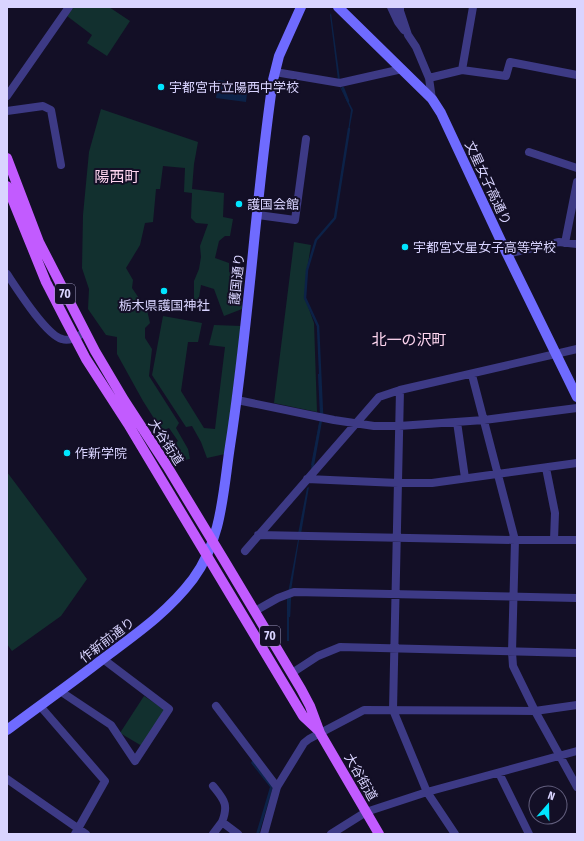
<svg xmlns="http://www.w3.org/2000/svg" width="584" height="841" font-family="'Fira Sans Condensed','Noto Sans JP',sans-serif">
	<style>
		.green { fill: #12302f }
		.water { fill: #0c2248 }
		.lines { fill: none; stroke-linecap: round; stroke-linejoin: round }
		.stream { stroke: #0c2248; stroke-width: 2.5 }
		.street { stroke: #3d3a85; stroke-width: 8 }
		.secondary { stroke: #6f6bff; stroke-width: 10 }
		.primary { stroke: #c25bff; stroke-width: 10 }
		.poi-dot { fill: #00e5ff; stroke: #130f26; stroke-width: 1.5 }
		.labels { text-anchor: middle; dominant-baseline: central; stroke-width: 4; stroke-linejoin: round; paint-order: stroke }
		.shield { fill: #130f26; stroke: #9e99be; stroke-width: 1 }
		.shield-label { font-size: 12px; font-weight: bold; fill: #d9d4ff }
		.poi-label { font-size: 13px; fill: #d9d4ff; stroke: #130f26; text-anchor: start }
		.street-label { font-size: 13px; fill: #d9d4ff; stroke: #130f26 }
		.quarter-label { font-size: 15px; fill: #ffd6f0; stroke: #130f26 }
	</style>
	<rect width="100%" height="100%" fill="#130f26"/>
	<path class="green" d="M 74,7 L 109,7 L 130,21 L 107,56 L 87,43 L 92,35 L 67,16 Z
		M 101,109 L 198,142 L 194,164 L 192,189 L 224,193 L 223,217 L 233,219 L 230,236 L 225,236 L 219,241 L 215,258 L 229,263 L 229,272 L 242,275 L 242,309 L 224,316 L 214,289 L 201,285 L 198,303 L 194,303 L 194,281 L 199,269 L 201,257 L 200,246 L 208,224 L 196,223 L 191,218 L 192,193 L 184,192 L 185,168 L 163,166 L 160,189 L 156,189 L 153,222 L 145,223 L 140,245 L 126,268 L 133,280 L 132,288 L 147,310 L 150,323 L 145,328 L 145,338 L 152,349 L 149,376 L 179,423 L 176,428 L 188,449 L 190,459 L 178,461 L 170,448 L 178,441 L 169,428 L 162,431 L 143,401 L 117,354 L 117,337 L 106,335 L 88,309 L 89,289 L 82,268 L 83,215 L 89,152 Z
		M 294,242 L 311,245 L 307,270 L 305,298 L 314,323 L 317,412 L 274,403 Z
		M 163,316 L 202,323 L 198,342 L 188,342 L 181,391 L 204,428 L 215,429 L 225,347 L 209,345 L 214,325 L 241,326 L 225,454 L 207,458 L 201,442 L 192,426 L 186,427 L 152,375 Z
		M 7,472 L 87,579 L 61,616 L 12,651 L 7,644 Z
		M 144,696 L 165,710 L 142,746 L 120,733 Z"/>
	<path class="water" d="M 331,13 L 340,80 L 338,80 L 330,15 Z
		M 218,80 L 248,84 L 246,102 L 216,98 Z
		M 340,87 L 341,87 L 353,110 L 349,131 L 348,131 L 351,110 Z
		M 318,374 L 320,374 L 322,416 L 320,416 Z
		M 319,423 L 321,423 L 313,465 L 311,465 Z
		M 309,487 L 301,534 L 298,534 L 307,488 Z
		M 298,540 L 299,540 L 291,591 L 288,593 Z
		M 289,598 L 289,641 L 287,641 L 287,599 Z
		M 253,759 L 273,787 L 259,834 L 256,834 L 270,787 L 251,763 Z"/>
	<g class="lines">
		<path class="stream" d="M 343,88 L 348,101
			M 312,470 L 322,414 L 318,326 L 305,298 L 307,270 L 316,240 L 335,218 L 349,129
			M 289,616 L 290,595"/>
		<path class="street" d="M 391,7 L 398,22 L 404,30
			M 400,7 L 400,11 L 408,35 L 416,47 L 429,78 L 432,99
			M 462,70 L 506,76 L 510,62 L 577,75
			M 275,72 L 340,83 L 402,69
			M 429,78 L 462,70 L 473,7
			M 7,96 L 69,7
			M 7,111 L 43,106 L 51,110 L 61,165
			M 529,152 L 577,168
			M 258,215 L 295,220 L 306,139
			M 565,243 L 577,182
			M 507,254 L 559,242 L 577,244
			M 7,274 C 17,289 46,335 62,339 C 70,342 78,336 85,332
			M 472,375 L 515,540 L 512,652 L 513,666 L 535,711 L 577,787
			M 400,390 L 393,710 L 427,792 L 455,834
			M 237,400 L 334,420 L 374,426 L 399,426 L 484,420 L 577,408
			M 457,422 L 465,478
			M 546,468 L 555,513 L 554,540
			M 307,479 L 398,483 L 432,483 L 577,463
			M 258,535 L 515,540 L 577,540
			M 245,551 L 379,397 L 400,390 L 577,349
			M 255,611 L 278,598 L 294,592 L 577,598
			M 292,673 L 318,656 L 340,647 L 577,653
			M 60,691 L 111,725 L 135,761 L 169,709 L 103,659
			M 40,706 L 105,781 L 75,834
			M 216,706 L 277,787
			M 499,773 L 529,834
			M 7,779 L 86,834
			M 213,786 C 224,800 229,804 222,822 L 238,834
			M 213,834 L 222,822
			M 264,834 L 277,787 L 304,743 L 309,739 L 364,710 L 535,711 L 577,705
			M 331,834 L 366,812 L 427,792 L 577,751"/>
		<path class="secondary" d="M 338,7 L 432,99 L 441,113 L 507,254 L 577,397
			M 7,730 C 39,706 72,683 104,658 C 136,634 168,612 193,579 C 222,540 223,492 230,446 C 249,325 255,202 273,80 L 279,56 L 301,7"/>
		<path class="primary" d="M 7,158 L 39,242 L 95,351 L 124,400 L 167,466 L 224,560 L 301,689 L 310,706 L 320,733 L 379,834
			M 7,186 L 46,282 L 65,319 L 86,359 L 128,424 L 303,716 L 318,730"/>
	</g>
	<g class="poi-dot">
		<circle cx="161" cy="87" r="4"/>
		<circle cx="239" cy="204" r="4"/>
		<circle cx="405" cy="247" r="4"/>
		<circle cx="164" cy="291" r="4"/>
		<circle cx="67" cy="453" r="4"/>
	</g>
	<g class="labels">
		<g class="shield">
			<rect x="55" y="284" width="20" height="20" rx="3"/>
			<rect x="260" y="626" width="20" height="20" rx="3"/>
		</g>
		<g class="shield-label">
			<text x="65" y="294">70</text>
			<text x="270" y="636">70</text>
		</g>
		<g class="poi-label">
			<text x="169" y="87">宇都宮市立陽西中学校</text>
			<text x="247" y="204">護国会館</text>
			<text x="413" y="247">宇都宮文星女子高等学校</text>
			<text x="164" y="305" text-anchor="middle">栃木県護国神社</text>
			<text x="75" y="453">作新学院</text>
		</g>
		<g class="street-label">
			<text transform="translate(488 183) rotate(65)">文星女子高通り</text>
			<text transform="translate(237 279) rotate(-84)">護国通り</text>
			<text transform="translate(166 442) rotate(57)">大谷街道</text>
			<text transform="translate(107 640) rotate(-37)">作新前通り</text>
			<text transform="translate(361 777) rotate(60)">大谷街道</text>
		</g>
		<g class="quarter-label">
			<text x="117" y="177">陽西町</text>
			<text x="409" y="340">北一の沢町</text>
		</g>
	</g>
	<rect width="584" height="841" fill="none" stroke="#d9d4ff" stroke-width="16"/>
	<g transform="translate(548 805) rotate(20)"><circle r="19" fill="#130f26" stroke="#625e7d"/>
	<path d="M0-3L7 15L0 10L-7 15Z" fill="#00e5ff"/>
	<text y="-6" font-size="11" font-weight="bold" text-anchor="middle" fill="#d9d4ff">N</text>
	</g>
</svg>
